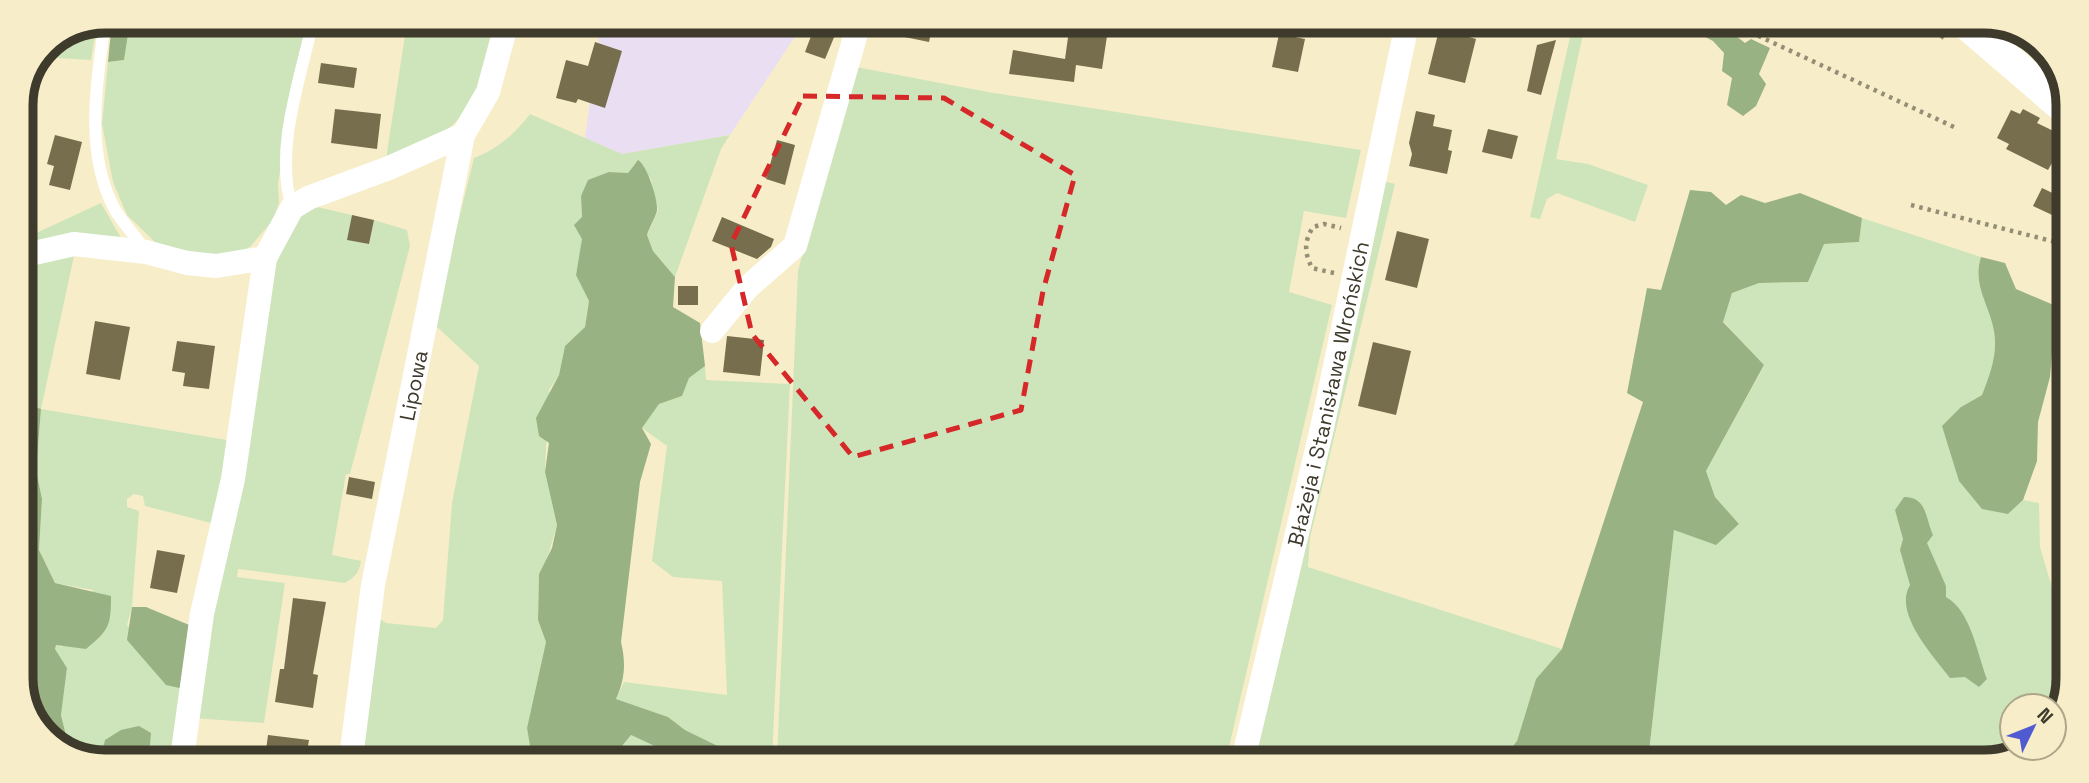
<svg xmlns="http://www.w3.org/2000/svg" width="2089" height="783" font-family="'Space Grotesk',sans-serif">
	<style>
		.industrial { fill: #eadef3 }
		.green { fill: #cee5bc }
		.forest { fill: #98b283 }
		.building { fill: #766e4d }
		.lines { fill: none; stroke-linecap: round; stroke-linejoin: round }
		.path { stroke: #958e76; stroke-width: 4.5; stroke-dasharray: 3.5 5; stroke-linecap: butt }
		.service { stroke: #fff; stroke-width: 12 }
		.minor { stroke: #fff; stroke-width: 24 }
		.tertiary { stroke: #fff; stroke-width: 32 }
		.marked { fill: none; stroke: #d62828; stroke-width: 5; stroke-dasharray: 14 9; stroke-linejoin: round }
		.labels { text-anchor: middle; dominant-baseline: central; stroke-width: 7; stroke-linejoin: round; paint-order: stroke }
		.street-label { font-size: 21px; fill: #3e3a2c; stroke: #f7eec9 }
		.rim { fill: none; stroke: #3e3a2c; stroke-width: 9 }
	</style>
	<rect width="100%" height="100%" fill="#f7eec9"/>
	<path class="industrial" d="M 598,22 L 804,23 L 730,135 L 622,154 L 585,138 L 601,23 Z"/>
	<path class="green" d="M 130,21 L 307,21 L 278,183 L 279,203 L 273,220 L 250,247 L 229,257 L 159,246 L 127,215 L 113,182 L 102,124 L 108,62 L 124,60 Z
		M 407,22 L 498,22 C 475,104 472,130 386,159 Z
		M 97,24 L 91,60 L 40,57 L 46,45 Z
		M 1561,25 L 1585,25 L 1556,159 L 1588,164 L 1648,185 L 1635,222 L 1557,193 L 1547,199 L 1540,219 L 1530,217 L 1572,28 Z
		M 39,60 L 21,144 L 21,100 Z
		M 851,66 L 988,92 L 1361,150 L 1346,218 L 1304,211 L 1289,292 L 1332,305 L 1226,760 L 777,759 L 798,271 Z
		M 530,114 L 622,154 L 730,135 L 721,149 L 675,277 L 653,251 L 647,235 L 658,210 L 651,179 L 635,163 L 628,173 L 609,172 L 581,196 L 583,239 L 576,274 L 589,301 L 585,327 L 565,346 L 559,375 L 549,390 L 545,472 L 557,525 L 547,559 L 539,574 L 538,620 L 546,642 L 527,728 L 531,752 L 526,758 L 357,758 L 374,615 L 386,623 L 436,628 L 443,620 L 452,503 L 479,366 L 435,325 L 432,327 L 474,158 C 498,148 514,135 530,114 Z
		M 1377,180 L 1395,184 L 1310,538 L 1308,567 L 1562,649 L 1536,679 L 1517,741 L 1501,761 L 1273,760 L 1251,755 Z
		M 101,203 L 121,238 L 21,244 L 21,240 Z
		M 317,207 L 352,215 L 348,240 L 369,244 L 374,220 L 407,230 L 410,246 L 350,474 L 346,474 L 332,555 L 361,561 C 359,573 355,577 345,583 L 238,569 L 237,577 L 285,583 L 264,723 L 192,718 L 268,282 L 295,219 Z
		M 1862,218 L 1981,257 C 1972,285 1989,304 1994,331 C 1998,354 1990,374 1982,395 L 1961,407 L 2008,514 L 2023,500 L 2039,503 L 2040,547 L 2064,628 L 2063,705 L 2054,718 L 2054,706 L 2012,706 L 2012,748 L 2030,748 L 1985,762 L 1648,761 L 1674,530 L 1716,544 L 1739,524 L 1715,497 L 1706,471 L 1764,366 L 1723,321 L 1732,293 L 1759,283 L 1808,282 L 1823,244 L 1859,242 Z
		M 74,256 L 41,409 L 227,440 L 219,525 L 145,506 L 143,496 L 134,494 L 127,499 L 127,507 L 139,511 L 132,607 L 127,625 L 184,689 L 177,758 L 140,758 L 149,745 L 108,755 L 111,757 L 78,757 L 70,752 L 61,715 L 67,668 L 55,649 L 56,644 L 62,647 L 93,590 L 55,583 L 39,550 L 42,499 L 36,470 L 41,409 L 21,402 L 21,264 Z
		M 705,366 L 706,380 L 790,384 L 772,759 L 728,759 L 726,750 L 685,730 L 668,717 L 616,699 L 624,682 L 727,695 L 722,581 L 673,577 L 652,561 L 667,446 L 642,428 L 659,404 L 682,396 L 689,378 Z
		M 631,735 L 661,749 L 669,759 L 636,759 L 636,753 L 621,746 Z"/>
	<path class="forest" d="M 112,21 L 130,21 L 124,60 L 108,62 Z
		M 1682,25 L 1722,25 L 1745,43 L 1751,39 L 1770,48 L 1759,74 L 1766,84 L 1756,106 L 1743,116 L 1727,105 L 1732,78 L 1722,71 L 1724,53 L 1713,41 Z
		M 638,160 C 647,165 658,199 657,210 C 657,214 649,228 647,235 L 653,251 L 675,277 L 673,307 L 700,323 L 705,366 L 689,378 L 682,396 L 659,404 L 642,428 L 651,444 L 640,482 L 621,642 C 626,663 625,679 616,699 L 668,717 L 685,730 L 726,750 L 728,759 L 669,759 L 661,749 L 631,735 L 622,746 L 636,753 L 636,759 L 526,758 L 531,752 L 527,728 L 546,642 L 538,620 L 539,574 L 552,548 L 557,525 L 545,472 L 549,443 L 539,436 L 536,418 L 559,375 L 565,346 L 585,327 L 589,301 L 576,275 L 582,239 L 574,225 L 582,217 L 581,196 L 588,180 L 609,172 L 628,173 Z
		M 1690,190 L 1711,192 L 1726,205 L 1741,195 L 1765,203 L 1800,193 L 1862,218 L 1859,242 L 1824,244 L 1808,282 L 1759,283 L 1732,293 L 1723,322 L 1764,365 L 1706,471 L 1715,497 L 1739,524 L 1716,545 L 1674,530 L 1648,761 L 1501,761 L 1517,741 L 1536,679 L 1562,649 L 1643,402 L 1627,393 L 1647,288 L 1661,290 Z
		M 1981,257 L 2005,263 L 2016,289 L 2056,306 L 2050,377 L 2038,422 L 2037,461 L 2023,500 L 2008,514 L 1982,509 L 1959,481 L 1942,426 L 1961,407 L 1982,395 C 1990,374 1998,354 1994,331 C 1989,304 1972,285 1981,257 Z
		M 21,402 L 41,409 L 36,470 L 42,499 L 39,550 L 55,583 L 111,596 C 111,626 109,630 86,649 L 56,645 L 55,649 L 67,668 L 61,715 L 70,752 L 38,729 L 21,684 Z
		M 1904,497 C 1927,497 1925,517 1933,535 L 1927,543 L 1946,586 L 1946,597 C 1971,611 1977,653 1987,679 L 1979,687 L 1965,677 L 1950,678 C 1933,656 1893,613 1910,585 L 1900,550 L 1903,539 L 1895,510 Z
		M 132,607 L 146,607 L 194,627 L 184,689 L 166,685 L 127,640 Z
		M 139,726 L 151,733 L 150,745 L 140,758 L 111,757 L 102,752 L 105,740 L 121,730 Z"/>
	<path class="building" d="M 816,23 L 840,23 L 825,59 L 805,52 Z
		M 876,23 L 933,23 L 929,42 L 875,31 Z
		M 1070,23 L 1109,23 L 1102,69 L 1076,65 L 1074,82 L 1009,74 L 1013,50 L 1065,59 Z
		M 1450,24 L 1471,28 L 1469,37 L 1476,39 L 1465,83 L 1428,74 L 1439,30 L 1448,32 Z
		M 1279,34 L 1305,39 L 1298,72 L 1272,67 Z
		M 1556,40 L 1541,95 L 1527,91 L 1537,45 Z
		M 595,42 L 622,51 L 605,108 L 578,99 L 576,103 L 556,98 L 566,60 L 588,66 Z
		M 321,63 L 357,68 L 354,88 L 318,83 Z
		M 335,109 L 381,114 L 377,149 L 331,143 Z
		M 2023,109 L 2040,118 L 2037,123 L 2068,138 L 2067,162 L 2056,156 L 2048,170 L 2006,149 L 2009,144 L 1997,138 L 2011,110 L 2020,114 Z
		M 1416,111 L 1435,115 L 1433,126 L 1452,130 L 1448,150 L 1452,151 L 1447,174 L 1409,166 L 1412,154 L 1409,143 Z
		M 1488,129 L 1518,136 L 1512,159 L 1482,152 Z
		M 55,135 L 82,142 L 70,190 L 49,185 L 54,166 L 47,164 Z
		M 777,140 L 795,145 L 785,185 L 766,179 Z
		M 2042,188 L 2067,200 L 2067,222 L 2033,206 Z
		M 352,215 L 374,220 L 369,244 L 347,240 Z
		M 722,217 L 774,239 L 771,247 L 757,259 L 712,241 Z
		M 1397,231 L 1429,239 L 1417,288 L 1385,280 Z
		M 678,286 L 698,286 L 698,305 L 678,305 Z
		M 95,321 L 130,327 L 120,380 L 86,374 Z
		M 727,336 L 764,340 L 760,376 L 723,372 Z
		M 177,341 L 215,346 L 209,389 L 183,386 L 185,373 L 172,371 Z
		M 1373,342 L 1411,351 L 1396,415 L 1358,406 Z
		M 349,477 L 375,482 L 372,499 L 346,494 Z
		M 157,550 L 185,555 L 177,593 L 150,588 Z
		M 293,598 L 326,602 L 313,674 L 318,675 L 313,708 L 275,702 L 280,669 L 284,669 Z
		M 268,735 L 309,740 L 306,758 L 265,758 Z"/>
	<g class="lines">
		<path class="path" d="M 1735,25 L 1954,127
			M 1928,25 L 1944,38
			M 1911,205 L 2067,245
			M 1334,273 L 1312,268 C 1304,252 1304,242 1313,227 L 1324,224 L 1341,228"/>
		<path class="service" d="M 105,21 C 97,82 84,150 114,208 C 123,224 136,236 146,252
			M 292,208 C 274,150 300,80 313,21"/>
		<g class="minor">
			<path d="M 21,256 L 74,244 L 146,252 L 187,263 L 216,266 L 265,258"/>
			<path d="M 712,331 L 748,287 L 795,246 L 859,23"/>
			<path d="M 182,758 L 202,614 L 233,479 L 265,258 L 292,208 L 308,198 L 389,168 L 463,135"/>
			<path id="s1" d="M 351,758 L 373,585 L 463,135 L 488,92 L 507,22"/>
			<path id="s2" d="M 1243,760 L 1322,428 L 1407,24"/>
		</g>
		<path class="tertiary" d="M 1968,25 L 2068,111"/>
	</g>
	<path class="marked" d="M 803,96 L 944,98 L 1075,175 L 1043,291 L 1021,410 L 853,457 L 752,334 L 731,244 Z"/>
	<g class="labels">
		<g class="street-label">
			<text stroke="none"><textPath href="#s1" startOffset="378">Lipowa</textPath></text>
			<text stroke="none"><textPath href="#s2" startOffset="376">Błażeja i Stanisława Wrońskich</textPath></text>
		</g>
	</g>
	<path d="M0 0H2089V783H0ZM105 33H1984A72 72 0 0 1 2056 105V678A72 72 0 0 1 1984 750H105A72 72 0 0 1 33 678V105A72 72 0 0 1 105 33Z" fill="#f7eec9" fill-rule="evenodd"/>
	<path class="rim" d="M105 33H1984A72 72 0 0 1 2056 105V678A72 72 0 0 1 1984 750H105A72 72 0 0 1 33 678V105A72 72 0 0 1 105 33Z"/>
	<g transform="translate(2033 727) rotate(47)"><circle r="33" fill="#f7eec9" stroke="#ada68a" stroke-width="2"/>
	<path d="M0-5L12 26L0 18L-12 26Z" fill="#505bd1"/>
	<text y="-10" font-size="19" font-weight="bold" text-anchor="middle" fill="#3e3a2c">N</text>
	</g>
</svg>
